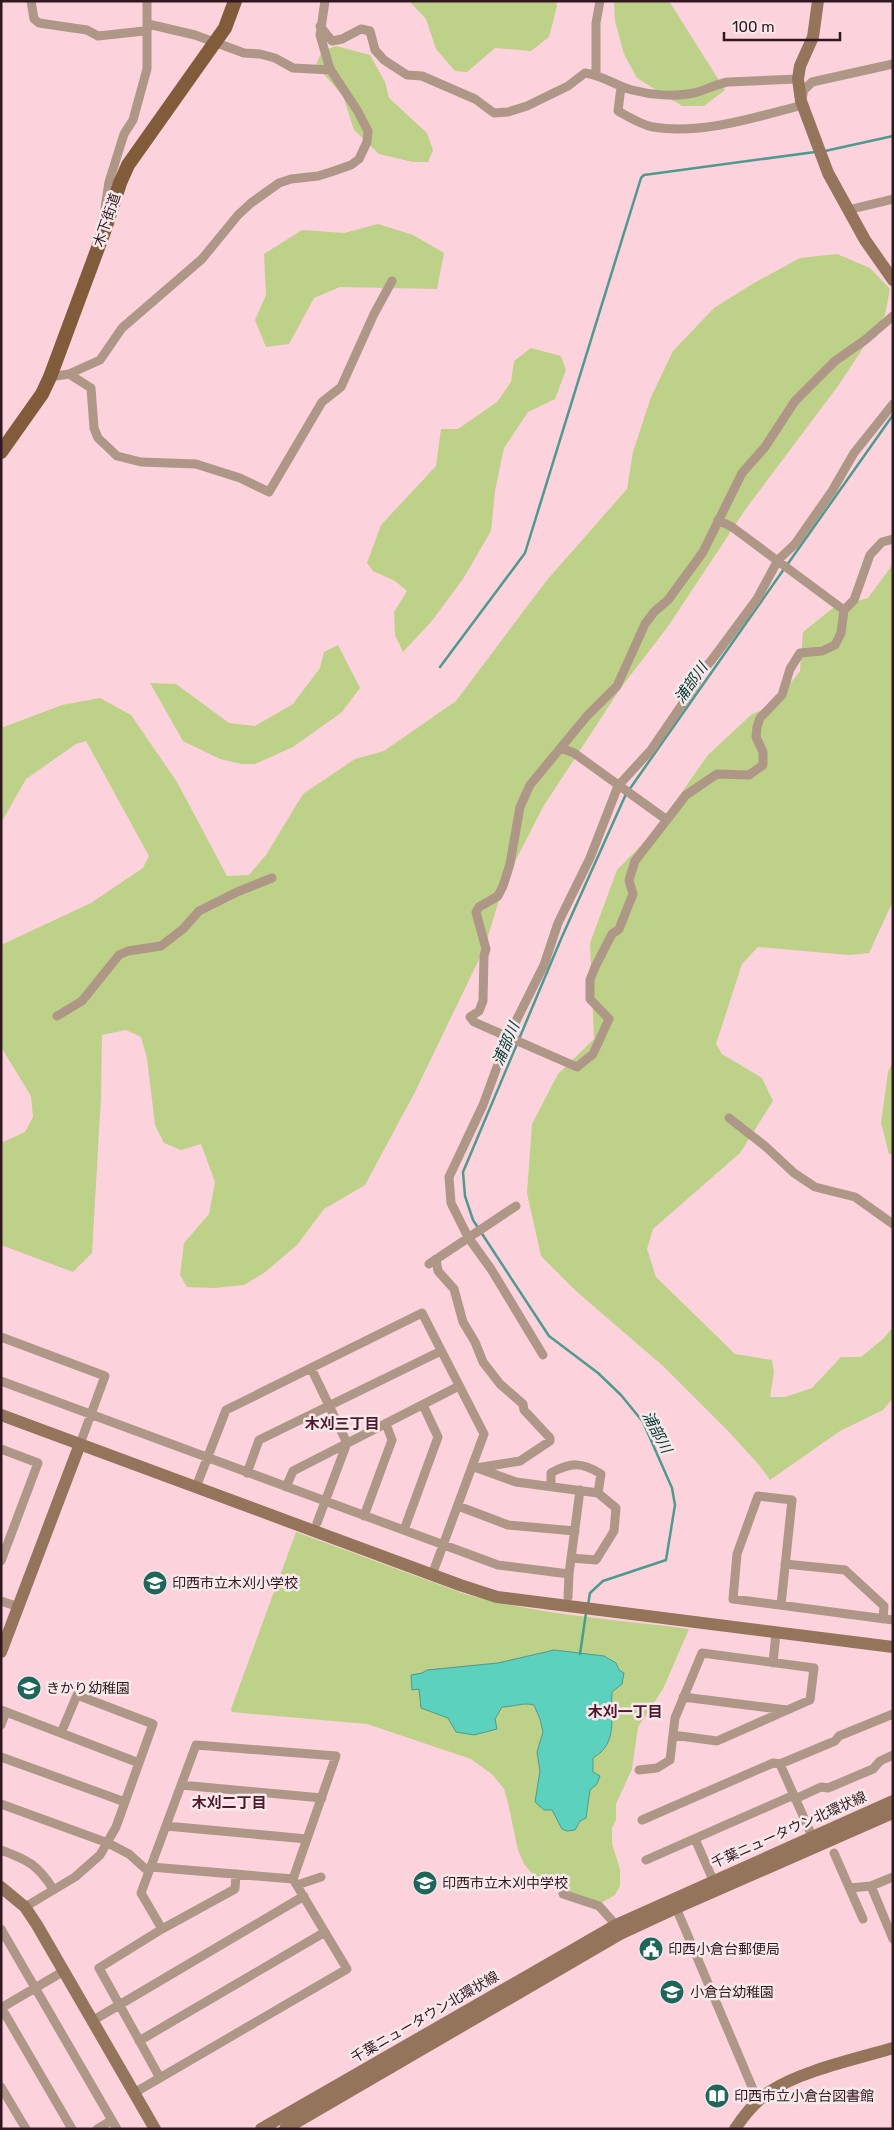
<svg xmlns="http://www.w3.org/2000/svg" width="894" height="2130" font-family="Rubik,'Noto Sans JP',sans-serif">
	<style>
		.green { fill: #bed188 }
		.water { fill: #5cd1bd; stroke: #4f9a8e }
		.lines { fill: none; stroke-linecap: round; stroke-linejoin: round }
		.stream { stroke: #4f9a8e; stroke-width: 2.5 }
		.street { stroke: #ae9786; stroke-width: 9 }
		.secondary { stroke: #94745a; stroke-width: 12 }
		.primary { stroke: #825b3b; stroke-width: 14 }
		.labels { text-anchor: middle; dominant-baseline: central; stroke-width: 5; stroke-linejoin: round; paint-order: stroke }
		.street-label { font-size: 14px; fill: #311820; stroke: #f6e8eb }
		.poi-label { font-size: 14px; fill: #311820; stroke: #f6e8eb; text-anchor: start }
		.water-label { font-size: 15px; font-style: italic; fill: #003931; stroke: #f6e8eb }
		.neighbourhood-label { font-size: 15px; font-weight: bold; fill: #4f1a2e; stroke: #f6e8eb }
	</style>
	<rect width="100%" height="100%" fill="#fcd2dd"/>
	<path class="green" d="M 409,1 L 556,1 L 557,6 L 549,37 L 531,51 L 495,48 L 467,72 L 455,71 L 436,49 L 426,19 Z
		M 614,1 L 669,1 L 725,90 L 704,106 L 682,106 L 637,78 L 624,54 L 615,21 Z
		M 336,46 L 370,55 L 385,82 L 389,98 L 427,133 L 433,150 L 428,162 L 413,162 L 379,154 L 354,130 L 343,96 L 316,65 L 322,51 Z
		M 378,224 L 413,235 L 444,253 L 437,289 L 340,287 L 314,298 L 289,344 L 266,347 L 255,320 L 266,295 L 264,254 L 302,230 L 344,233 Z
		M 837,254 L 870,268 L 890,289 L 885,315 L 838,386 L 745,510 L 669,625 L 620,689 L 543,807 L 505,881 L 484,949 L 415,1092 L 365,1185 L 324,1209 L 297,1245 L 264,1273 L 244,1285 L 214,1288 L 187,1287 L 180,1275 L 184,1243 L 209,1214 L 215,1182 L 201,1144 L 181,1150 L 164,1143 L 155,1125 L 147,1058 L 141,1037 L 126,1030 L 102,1035 L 101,1097 L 92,1253 L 73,1272 L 1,1245 L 1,1143 L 25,1132 L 33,1117 L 31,1096 L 1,1047 L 1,945 L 91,903 L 143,868 L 149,856 L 86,741 L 76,744 L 26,779 L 1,823 L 1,728 L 62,705 L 100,698 L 131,715 L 177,782 L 227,876 L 249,875 L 266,855 L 303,794 L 355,759 L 384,751 L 456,701 L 547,580 L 627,489 L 633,452 L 651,397 L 673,351 L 714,308 L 754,283 L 800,258 Z
		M 531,348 L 561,356 L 566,370 L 555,399 L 528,412 L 504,448 L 495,491 L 491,531 L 463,579 L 431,622 L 403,652 L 395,635 L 394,612 L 407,591 L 395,581 L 373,571 L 367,563 L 381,525 L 436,466 L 441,429 L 458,429 L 497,402 L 511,382 L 514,361 Z
		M 893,564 L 893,901 L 869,953 L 849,955 L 758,947 L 742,964 L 716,1044 L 722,1054 L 762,1078 L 773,1101 L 740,1153 L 653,1229 L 647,1249 L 656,1277 L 735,1354 L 772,1360 L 774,1372 L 770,1397 L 785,1397 L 812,1388 L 841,1357 L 861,1357 L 883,1339 L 893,1327 L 893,1398 L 883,1410 L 840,1431 L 770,1480 L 759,1465 L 729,1432 L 663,1366 L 576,1291 L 541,1256 L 527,1193 L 532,1124 L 558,1074 L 594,1039 L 590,943 L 617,870 L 653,833 L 708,755 L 752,714 L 773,706 L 800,671 L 803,632 L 833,608 L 868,598 Z
		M 338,645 L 360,688 L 342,712 L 293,747 L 255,764 L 242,764 L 220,759 L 183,741 L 150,683 L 176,684 L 229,723 L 255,726 L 293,704 L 320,668 L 324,652 Z
		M 893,1061 L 893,1154 L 889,1154 L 881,1123 L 888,1072 Z
		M 296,1532 L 462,1593 C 535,1615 613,1619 689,1629 L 663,1689 L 638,1727 L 632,1769 L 616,1804 L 616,1820 L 612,1828 L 612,1844 L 620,1869 L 620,1886 L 615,1895 L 601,1903 L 549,1885 L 535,1877 L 524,1864 L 518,1850 L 508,1803 L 504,1789 L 493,1775 L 471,1759 L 367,1724 L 232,1712 L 231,1709 Z"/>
	<path class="water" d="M 554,1650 L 604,1656 L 616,1663 L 619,1670 L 624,1673 L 622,1684 L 612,1692 C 610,1717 619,1743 593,1758 L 593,1772 L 600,1776 L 597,1784 L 590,1790 L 586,1818 L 580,1821 L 575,1830 L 567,1831 L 562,1829 L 552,1810 L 544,1810 L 535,1802 L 540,1771 L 537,1752 L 543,1732 L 540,1719 L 534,1705 C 522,1702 514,1707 502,1707 L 495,1719 L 497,1729 L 474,1735 L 456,1732 L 448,1718 L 421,1708 L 419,1689 L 412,1690 L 411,1675 L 422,1673 L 427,1670 L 498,1663 Z"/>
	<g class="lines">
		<path class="stream" d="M 825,151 L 893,136
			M 787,565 L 893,415
			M 440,667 L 525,553 L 641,178 L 644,175 L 815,152
			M 629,790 L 784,569
			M 519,1039 L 561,939 L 626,794
			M 517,1044 L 463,1172 L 465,1196 L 473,1220 L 549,1336 L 598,1373 L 621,1395 L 643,1422 L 672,1488 L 675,1505 L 666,1560 L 603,1581 L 590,1593 L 588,1605
			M 580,1654 L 586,1613"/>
		<path class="street" d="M 31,1 L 34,19 L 39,23 L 87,30 L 98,36 L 144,31 L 148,28
			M 148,24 L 195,35 L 244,53 L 260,54 L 275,58 L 293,68 L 331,70
			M 320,26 L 332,41 L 342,39 L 361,29 L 370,31 L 375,50 L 384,60 L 407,75 L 422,76 L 475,99 L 494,113 L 508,112 L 527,106 L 568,86 L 585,73 C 602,75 616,86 632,90 C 651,95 675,97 694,93 C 706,90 716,84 728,82 L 798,79
			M 596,74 L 596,23 L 600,1
			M 621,87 L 618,111 C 629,117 641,125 653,127 C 702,135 756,117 803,105
			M 802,98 L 804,90 L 812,82 L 893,64
			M 848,210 L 893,199
			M 103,221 L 109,182 L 124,134 L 133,120 L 147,69 L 147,1
			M 893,316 L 865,340 L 835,361 L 795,401 L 765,447 L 742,473 L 703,552 L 668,600 L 654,612 L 645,624 L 617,686 L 587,716 L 530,785 L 520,807 L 510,864 L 503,886 L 498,896 L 479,907 L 476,912 L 486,949 L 484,956 L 483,1001 L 479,1011 L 470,1017 L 474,1022 L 577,1067 L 593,1054 L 609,1019 L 590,999 L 590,980 L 595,967 L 612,934 L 619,929 L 633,894 L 629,880 L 635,861 L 686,795 L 717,774 L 749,775 L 763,765 L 763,752 L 756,737 L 757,727 L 760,718 L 782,695 L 790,669 L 800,653 L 822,651 L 835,645 L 841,633 L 844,610 L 854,600 L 870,555 L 882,542 L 893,539
			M 69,374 L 91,388 L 94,428 L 98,438 L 117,456 L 141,462 L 196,464 L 240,478 L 269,492 L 322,402 L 341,387 L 374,314 L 392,281
			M 50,377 L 69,374 L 100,360 L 122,328 L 202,259 L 238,215 L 251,203 L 279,183 L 291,179 L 318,176 L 331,172 L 351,165 L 359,159 L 367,142 L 368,131 L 357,110 L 330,69 L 320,35 L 325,1
			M 718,520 L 732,527 L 844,610
			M 561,748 L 574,753 L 667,820
			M 57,1016 L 82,1001 L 119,955 L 128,951 L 161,946 L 183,929 L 199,911 L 237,892 L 272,878
			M 729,1118 L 765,1146 L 794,1173 L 815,1187 L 855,1197 L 893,1224
			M 436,1259 L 438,1271 L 454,1289 L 463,1322 L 475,1342 L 483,1362 L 500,1384 L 523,1404 L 524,1410 L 550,1438 L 550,1441 L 520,1461 L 476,1468
			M 429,1264 L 516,1206
			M 1,1337 L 105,1376 L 80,1444
			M 543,1355 L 491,1269 L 468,1237 L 451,1203 L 449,1177 L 483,1105 L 508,1037 L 544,965 L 558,923 L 590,858 L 618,786 L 651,750 L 696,684 L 699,674 L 711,661 L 757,599 L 778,560 L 795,544 L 832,491 L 854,453 L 893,404
			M 311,1368 L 347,1443 L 317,1523
			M 1,1381 L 498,1565 L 569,1574
			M 1,1449 L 38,1463 L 1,1561
			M 477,1468 L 516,1482 L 598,1493 L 616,1508 L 614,1531 L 596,1560 L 571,1558
			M 247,1473 L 259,1440 L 441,1351
			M 551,1486 L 551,1473 C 571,1462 582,1462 601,1474 L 598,1493
			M 196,1487 L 226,1410 L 422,1313 L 484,1434 L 432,1575
			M 286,1487 L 293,1471 L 459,1386
			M 458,1506 L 508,1525 L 575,1531
			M 364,1516 L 392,1440 L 386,1424
			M 404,1530 L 438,1437 L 423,1405
			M 785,1564 L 845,1570 L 884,1606 L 883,1619
			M 568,1597 L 569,1574 L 580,1490
			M 1,1601 L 19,1607
			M 781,1605 L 792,1500 L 758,1496 L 737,1554 L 733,1599 L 893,1620
			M 773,1663 L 776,1633
			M 683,1697 L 787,1710
			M 1,1710 L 139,1763
			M 1,1725 L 6,1712
			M 1,1757 L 125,1802
			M 780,1764 L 812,1836
			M 639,1770 L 657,1768 L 670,1760 L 675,1718 L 702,1653 L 814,1668 L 810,1700 L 717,1741 L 673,1735
			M 181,1785 L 322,1798
			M 795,1799 L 821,1787 L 828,1788 L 873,1769 L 880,1761 L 893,1755
			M 1,1804 L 108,1843 L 129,1854 L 149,1872
			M 642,1820 L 773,1763 L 780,1764 L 835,1741 L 839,1736 L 893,1714
			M 166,1826 L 307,1839
			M 695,1839 L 713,1880
			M 1,1850 C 28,1860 38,1865 53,1889
			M 834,1853 L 863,1919
			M 646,1860 L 794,1795
			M 297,1885 L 321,1877
			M 871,1886 L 893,1939
			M 850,1888 L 871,1886 L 893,1877
			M 563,1894 L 599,1906 L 616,1925
			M 674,1903 L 758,2101
			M 25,1907 L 75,1877 L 100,1855 L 116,1827 L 153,1724 L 77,1695 L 61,1733
			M 1,1929 L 117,2129
			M 162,1929 L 141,1893 L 196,1745 L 336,1756 L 293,1879
			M 1,2007 L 72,2129
			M 1,2008 L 64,1971
			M 92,2021 L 304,1896
			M 139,2041 L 325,1932
			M 160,2078 L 99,1968 L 162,1929 L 235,1889 L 236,1874
			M 1,2087 L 26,2129
			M 134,2093 L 347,1969 L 293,1879 L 151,1867
			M 97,2129 L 112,2120"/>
		<path class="secondary" d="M 818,1 L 813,37 L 800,66 L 798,79 L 801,101 L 828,173 L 865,240 L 893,280
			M 1,1415 L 460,1585 L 497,1597 L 893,1647
			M 1,1652 L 80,1444
			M 1,1887 L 25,1907 L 37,1925 L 155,2129
			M 261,2129 L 616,1925 L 893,1801
			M 285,2129 L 620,1934 L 676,1908 L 893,1813
			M 735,2129 C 744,2115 755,2102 769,2092 C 800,2071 856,2059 893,2048"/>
		<path class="primary" d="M 1,452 L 42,394 L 50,377 L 105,229 L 120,183 L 128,165 L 225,28 L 235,1"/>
	</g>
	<defs>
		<symbol id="school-disc" viewBox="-11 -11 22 22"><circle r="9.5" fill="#1e665a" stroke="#f6e8eb"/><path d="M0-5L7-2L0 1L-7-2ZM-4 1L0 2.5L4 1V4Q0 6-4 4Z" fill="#fff"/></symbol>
		<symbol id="civic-disc" viewBox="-11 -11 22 22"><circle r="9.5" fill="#1e665a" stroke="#f6e8eb"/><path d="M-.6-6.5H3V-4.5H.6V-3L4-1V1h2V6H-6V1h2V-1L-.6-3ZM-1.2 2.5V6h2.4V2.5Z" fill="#fff"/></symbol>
		<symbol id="library-disc" viewBox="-11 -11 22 22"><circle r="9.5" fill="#1e665a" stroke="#f6e8eb"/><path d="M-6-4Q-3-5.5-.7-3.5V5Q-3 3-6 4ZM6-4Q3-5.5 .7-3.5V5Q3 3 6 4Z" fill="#fff"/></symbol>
	</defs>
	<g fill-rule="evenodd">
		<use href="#school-disc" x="141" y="1569" width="28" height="28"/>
		<use href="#school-disc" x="15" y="1674" width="28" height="28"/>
		<use href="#school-disc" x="411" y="1869" width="28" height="28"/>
		<use href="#civic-disc" x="637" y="1935" width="28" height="28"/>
		<use href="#school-disc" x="658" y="1978" width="28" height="28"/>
		<use href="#library-disc" x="703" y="2082" width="28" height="28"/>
	</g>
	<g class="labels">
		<g class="street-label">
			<text transform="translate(107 220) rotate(-71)">木下街道</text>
			<text transform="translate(789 1830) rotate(-24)">千葉ニュータウン北環状線</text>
			<text transform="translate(425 2017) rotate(-30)">千葉ニュータウン北環状線</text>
		</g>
		<g class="poi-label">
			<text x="172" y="1583">印西市立木刈小学校</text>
			<text x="46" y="1688">きかり幼稚園</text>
			<text x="442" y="1883">印西市立木刈中学校</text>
			<text x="668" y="1949">印西小倉台郵便局</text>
			<text x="690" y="1992">小倉台幼稚園</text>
			<text x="734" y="2096">印西市立小倉台図書館</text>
		</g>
		<g class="water-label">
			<text transform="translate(691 683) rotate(-55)">浦部川</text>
			<text transform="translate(506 1044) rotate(-67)">浦部川</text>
			<text transform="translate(657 1432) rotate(62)">浦部川</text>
		</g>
		<g class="neighbourhood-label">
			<text x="342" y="1424">木刈三丁目</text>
			<text x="625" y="1712">木刈一丁目</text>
			<text x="229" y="1803">木刈二丁目</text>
		</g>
	</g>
	<rect width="894" height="2130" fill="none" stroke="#311820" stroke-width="5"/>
	<path d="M724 32v8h116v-8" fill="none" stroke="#311820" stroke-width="2.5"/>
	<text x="732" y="32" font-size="15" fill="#311820" stroke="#f6e8eb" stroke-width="4" paint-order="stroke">100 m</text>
</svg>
